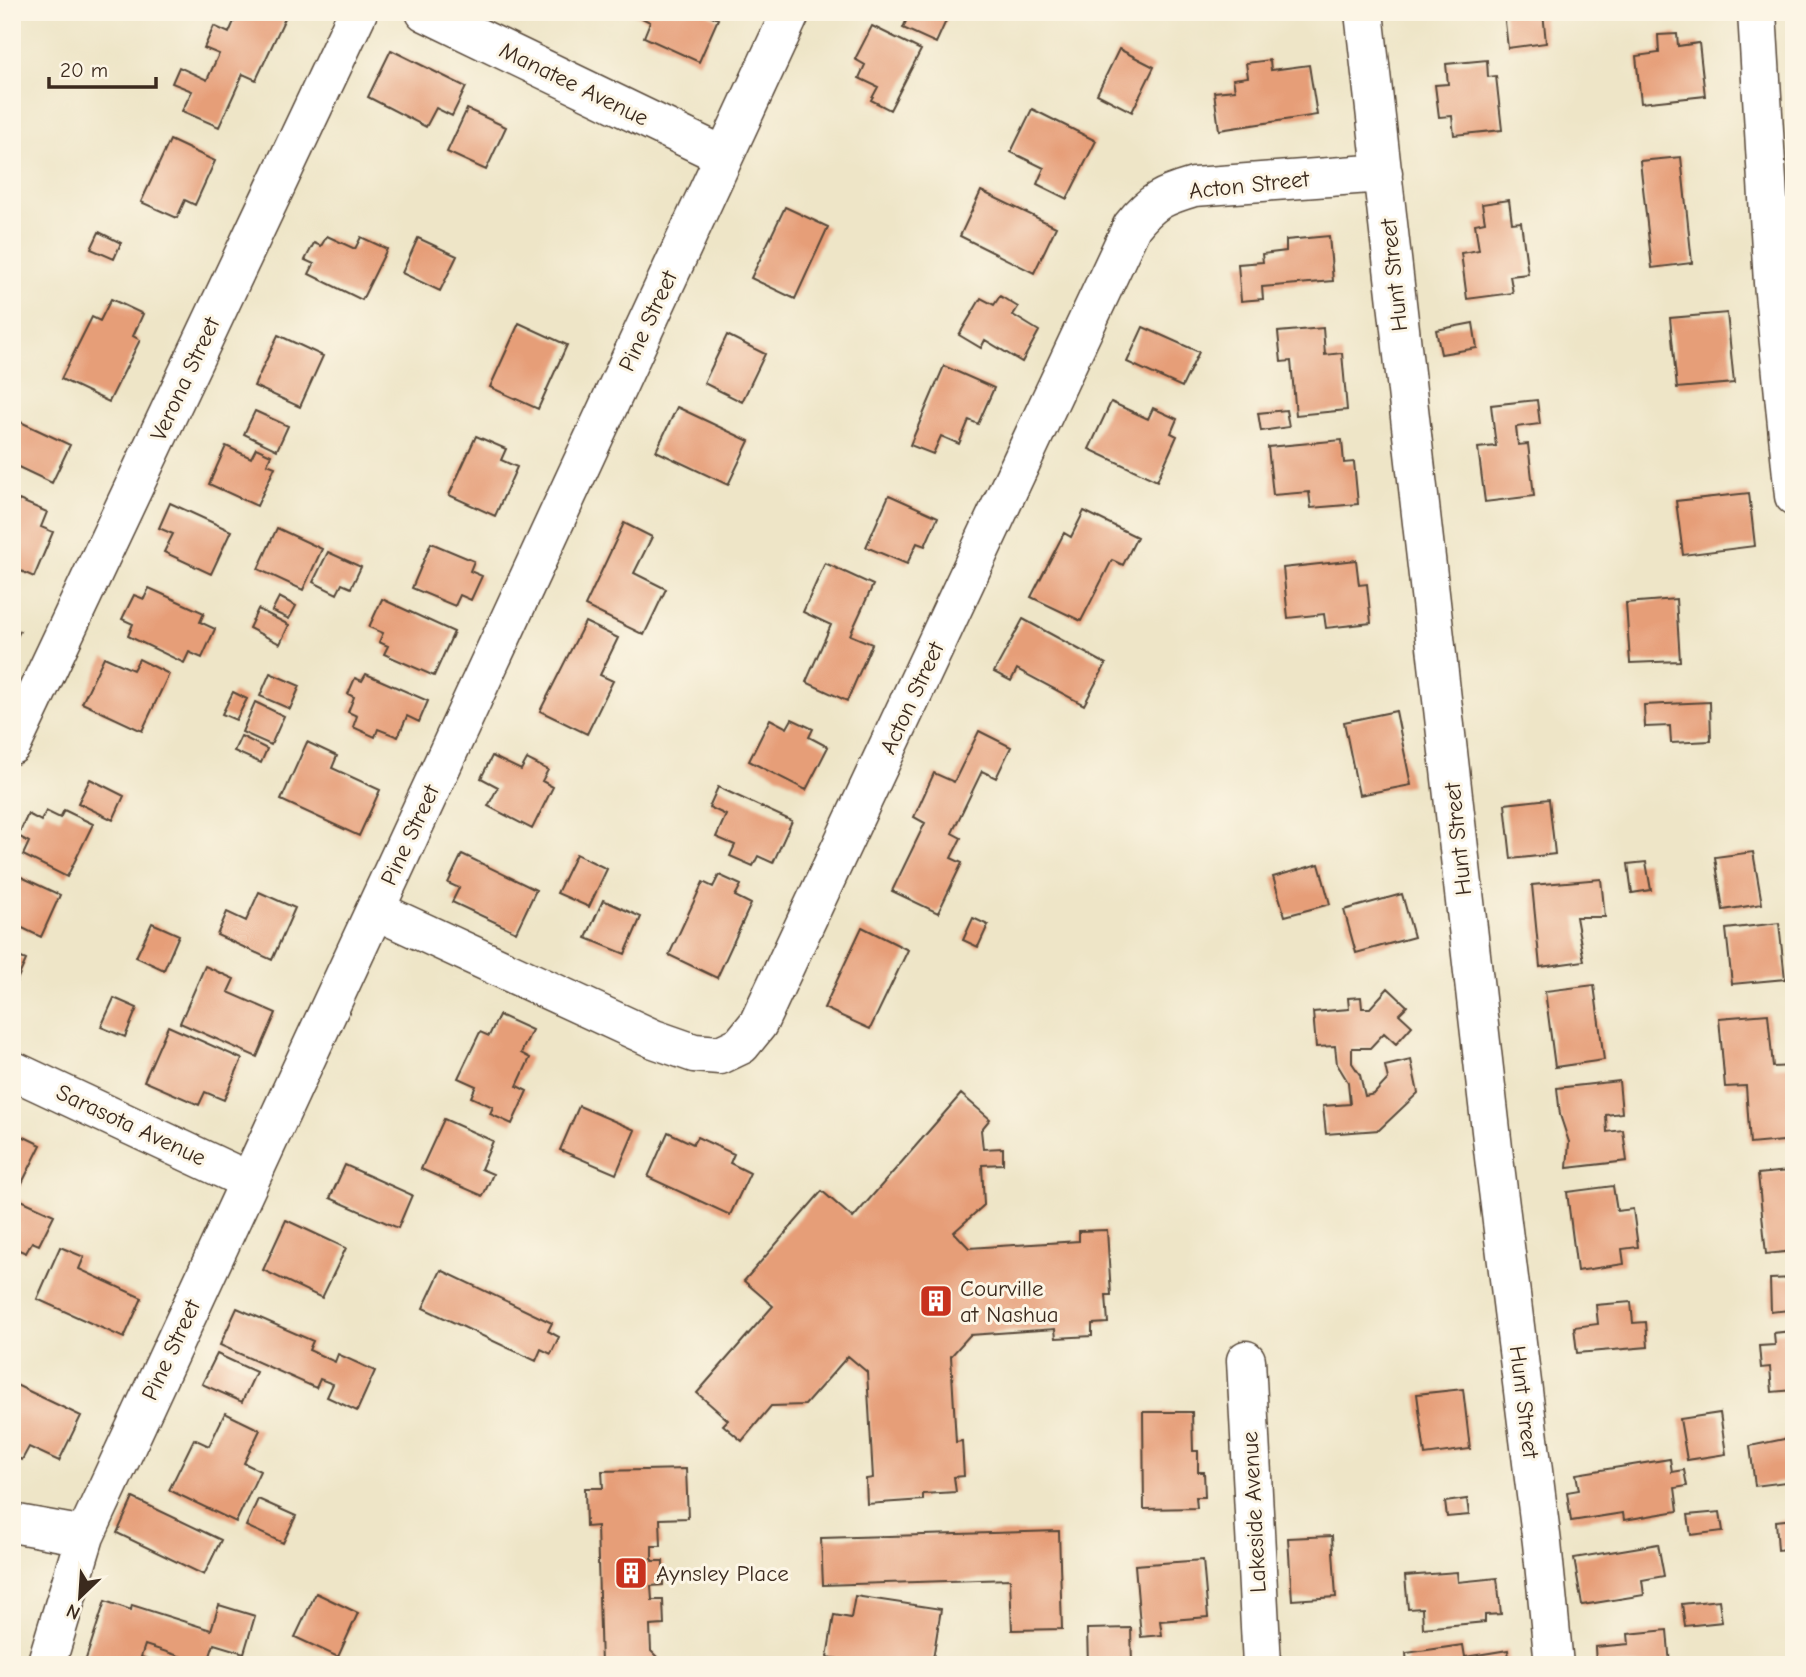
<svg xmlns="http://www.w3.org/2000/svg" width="1806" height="1677" font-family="'Comic Neue',sans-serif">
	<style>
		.building { fill: #e69e78 }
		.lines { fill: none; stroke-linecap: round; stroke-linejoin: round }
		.minor-casing { stroke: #564637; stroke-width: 41 }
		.minor { stroke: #fff; stroke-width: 38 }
		.labels { text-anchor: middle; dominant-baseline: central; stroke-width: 6; stroke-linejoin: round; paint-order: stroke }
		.street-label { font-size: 23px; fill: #3b2a1e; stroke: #fcf5e5 }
		.poi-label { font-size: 23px; fill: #3b2a1e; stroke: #fcf5e5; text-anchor: start }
	</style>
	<rect width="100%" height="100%" fill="#fcf5e5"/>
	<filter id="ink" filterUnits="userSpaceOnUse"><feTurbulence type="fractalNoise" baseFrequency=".0143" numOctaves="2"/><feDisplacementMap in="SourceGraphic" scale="14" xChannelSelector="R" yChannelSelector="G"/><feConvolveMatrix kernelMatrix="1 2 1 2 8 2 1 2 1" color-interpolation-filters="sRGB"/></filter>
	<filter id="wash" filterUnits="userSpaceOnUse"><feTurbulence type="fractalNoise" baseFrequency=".00686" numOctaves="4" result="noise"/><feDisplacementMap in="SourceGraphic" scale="28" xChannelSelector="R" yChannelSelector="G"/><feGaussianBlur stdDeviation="1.57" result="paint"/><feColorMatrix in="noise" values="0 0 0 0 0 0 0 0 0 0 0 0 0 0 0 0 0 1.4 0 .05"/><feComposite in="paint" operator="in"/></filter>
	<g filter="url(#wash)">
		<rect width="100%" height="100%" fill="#eee5c7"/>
		<g id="blocks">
			<path class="building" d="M 238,12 L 278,12 L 286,16 L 256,80 L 243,74 L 219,127 L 182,111 L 192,91 L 172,83 L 179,67 L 207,80 L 219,54 L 204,48 L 214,26 L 229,33 Z
				M 630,12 L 704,12 L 718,19 L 699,62 L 644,37 L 650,22 Z
				M 910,12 L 950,12 L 936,43 L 903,28 Z
				M 1513,12 L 1543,12 L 1546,43 L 1508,48 L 1504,13 Z
				M 872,26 L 921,50 L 890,110 L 871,100 L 878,87 L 859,78 L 865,65 L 855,59 Z
				M 1677,34 L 1678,46 L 1699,43 L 1705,96 L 1641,103 L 1636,56 L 1659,53 L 1658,35 Z
				M 1119,49 L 1154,67 L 1132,112 L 1097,94 Z
				M 391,50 L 466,87 L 452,116 L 436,108 L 426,127 L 368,97 Z
				M 1270,60 L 1271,70 L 1309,65 L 1317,115 L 1219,130 L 1214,92 L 1235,90 L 1233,79 L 1248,77 L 1246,63 Z
				M 1487,60 L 1488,77 L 1496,76 L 1502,130 L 1454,135 L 1452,116 L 1439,117 L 1435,85 L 1448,84 L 1446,64 Z
				M 467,109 L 506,127 L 486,170 L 447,152 Z
				M 1032,109 L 1096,141 L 1067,199 L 1037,184 L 1044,168 L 1011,152 Z
				M 170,140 L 215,161 L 195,205 L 185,200 L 177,218 L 141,202 Z
				M 1681,157 L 1692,263 L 1652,268 L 1640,161 Z
				M 981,191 L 1056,227 L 1034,273 L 960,236 Z
				M 1509,200 L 1512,223 L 1521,222 L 1528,274 L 1510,276 L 1513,293 L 1467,299 L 1461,253 L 1479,250 L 1475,224 L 1485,222 L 1482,204 Z
				M 785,207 L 828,227 L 795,299 L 751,278 Z
				M 99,232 L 121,243 L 114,259 L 91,249 Z
				M 327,236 L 355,249 L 361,237 L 387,249 L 362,300 L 309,274 L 314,264 L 305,260 L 314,243 L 321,246 Z
				M 1329,236 L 1333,281 L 1262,287 L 1263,299 L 1241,301 L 1238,264 L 1263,262 L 1262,254 L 1286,251 L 1286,240 Z
				M 418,238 L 457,256 L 440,291 L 402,273 Z
				M 1000,296 L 1018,307 L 1013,315 L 1039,331 L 1022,362 L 985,340 L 981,348 L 959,335 L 981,298 L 994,305 Z
				M 111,299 L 143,314 L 133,336 L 140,340 L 109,402 L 61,379 L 92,317 L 100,321 Z
				M 1727,313 L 1734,383 L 1677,388 L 1670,318 Z
				M 519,323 L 567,345 L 538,409 L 490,387 Z
				M 1473,323 L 1477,348 L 1441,354 L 1436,330 Z
				M 1143,327 L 1199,352 L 1182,387 L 1127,362 Z
				M 1323,328 L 1325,355 L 1342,353 L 1347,410 L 1296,415 L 1291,361 L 1281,362 L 1278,332 Z
				M 278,335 L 323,356 L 300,407 L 254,386 Z
				M 727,335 L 765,354 L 742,402 L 704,383 Z
				M 944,366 L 994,388 L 978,424 L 969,420 L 959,444 L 941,436 L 933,454 L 910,445 Z
				M 1537,400 L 1540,424 L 1516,427 L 1518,445 L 1528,444 L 1534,496 L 1485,502 L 1478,448 L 1496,446 L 1491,405 Z
				M 1111,402 L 1148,419 L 1153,408 L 1177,419 L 1171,433 L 1177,436 L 1157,481 L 1089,449 Z
				M 677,407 L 749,441 L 728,485 L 656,451 Z
				M 1286,410 L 1289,427 L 1261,431 L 1258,413 Z
				M 255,411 L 288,426 L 277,450 L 244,434 Z
				M 12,418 L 70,445 L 52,483 L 12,464 Z
				M 476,436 L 506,449 L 501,460 L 517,467 L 495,516 L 449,495 Z
				M 1342,440 L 1344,463 L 1354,462 L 1358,504 L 1311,508 L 1309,492 L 1273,495 L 1268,447 Z
				M 226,446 L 251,458 L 256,448 L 271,455 L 267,464 L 275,467 L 257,506 L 209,484 Z
				M 1749,493 L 1755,546 L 1683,555 L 1676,501 Z
				M 889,495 L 938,517 L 925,546 L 917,543 L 907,564 L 866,547 Z
				M 19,500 L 47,512 L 41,527 L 53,532 L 34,577 L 12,567 L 12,514 Z
				M 170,503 L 231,531 L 211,574 L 164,552 L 173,534 L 159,528 Z
				M 1084,511 L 1137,537 L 1123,565 L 1112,560 L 1081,621 L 1031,597 L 1064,533 L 1071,537 Z
				M 624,523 L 652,537 L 634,573 L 666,589 L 644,635 L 585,606 Z
				M 277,528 L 322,549 L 303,590 L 258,569 Z
				M 431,543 L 474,561 L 470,571 L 482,576 L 471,600 L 460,595 L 455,606 L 412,588 Z
				M 328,552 L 361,567 L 351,588 L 342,584 L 337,594 L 313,582 Z
				M 1356,560 L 1359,585 L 1367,584 L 1371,623 L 1326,628 L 1324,614 L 1288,618 L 1283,568 Z
				M 825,563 L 873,585 L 850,635 L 872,644 L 847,701 L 806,682 L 831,625 L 803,612 Z
				M 149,588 L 204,613 L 200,622 L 215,629 L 202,658 L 189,652 L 184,663 L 128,636 L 133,624 L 122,619 L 134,595 L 144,599 Z
				M 279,597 L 296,606 L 289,619 L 272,611 Z
				M 382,599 L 454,632 L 434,676 L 384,654 L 388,646 L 379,642 L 383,633 L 369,627 Z
				M 1676,599 L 1680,661 L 1630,663 L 1626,603 Z
				M 258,609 L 289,625 L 280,644 L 249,628 Z
				M 1023,619 L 1106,664 L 1084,705 L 1017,669 L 1011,681 L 994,672 Z
				M 585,622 L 618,638 L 600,675 L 613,681 L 587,734 L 540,711 Z
				M 12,628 L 20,631 L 12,647 Z
				M 104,657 L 133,670 L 139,659 L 169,674 L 142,731 L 82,703 Z
				M 270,673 L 300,686 L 290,709 L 260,696 Z
				M 366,674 L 428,701 L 419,722 L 407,716 L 398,737 L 378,729 L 375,737 L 353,727 L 357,716 L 348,712 L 354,697 L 348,694 L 355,678 L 362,681 Z
				M 233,692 L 247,699 L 236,720 L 222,714 Z
				M 255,702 L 284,716 L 271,745 L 242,732 Z
				M 1710,702 L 1711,741 L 1671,743 L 1670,726 L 1645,727 L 1644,705 Z
				M 1396,711 L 1411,785 L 1359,795 L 1344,722 Z
				M 770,719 L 787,728 L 792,719 L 813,729 L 809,737 L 828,747 L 806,790 L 749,761 Z
				M 979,731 L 1011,747 L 996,778 L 982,771 L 952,833 L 961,838 L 951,858 L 962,863 L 938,913 L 892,891 L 925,823 L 914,817 L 934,773 L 954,782 Z
				M 241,736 L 267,749 L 261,763 L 234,751 Z
				M 307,742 L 337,756 L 332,768 L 380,790 L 359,836 L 281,800 Z
				M 492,756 L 521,770 L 527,759 L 548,770 L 542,781 L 553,787 L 532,829 L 488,806 L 498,787 L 481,778 Z
				M 90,779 L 124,796 L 113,820 L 78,803 Z
				M 718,787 L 792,821 L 773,863 L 758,856 L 753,866 L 730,856 L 735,845 L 716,837 L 726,815 L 709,807 Z
				M 1549,799 L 1555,854 L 1511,859 L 1505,804 Z
				M 64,810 L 93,824 L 67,877 L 23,855 L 29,842 L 18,836 L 28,814 L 41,821 L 46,811 L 60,818 Z
				M 1753,852 L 1762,904 L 1723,910 L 1715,857 Z
				M 462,854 L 536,890 L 516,932 L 452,902 L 459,888 L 448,883 Z
				M 576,854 L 607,869 L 589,907 L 557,893 Z
				M 1646,862 L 1651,890 L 1632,893 L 1628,864 Z
				M 1319,864 L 1330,904 L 1285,916 L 1273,877 Z
				M 17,875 L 60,895 L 41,937 L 12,923 L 12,883 Z
				M 719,875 L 741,885 L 735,896 L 751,904 L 717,978 L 669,955 L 703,882 L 713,887 Z
				M 1601,879 L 1605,917 L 1576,917 L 1584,961 L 1540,967 L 1532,885 Z
				M 259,892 L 295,908 L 272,960 L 217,935 L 227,912 L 246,921 Z
				M 1402,894 L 1414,937 L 1356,953 L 1344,910 Z
				M 603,900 L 641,917 L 625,954 L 586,938 Z
				M 973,918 L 988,925 L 978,947 L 963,940 Z
				M 152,923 L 179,935 L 164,970 L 136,957 Z
				M 1779,923 L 1785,979 L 1732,984 L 1726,929 Z
				M 862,927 L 908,950 L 870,1029 L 824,1008 Z
				M 12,954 L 26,960 L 12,991 Z
				M 205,966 L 234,979 L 228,992 L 276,1013 L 257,1057 L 180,1023 Z
				M 1594,985 L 1604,1060 L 1555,1067 L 1545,991 Z
				M 1388,988 L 1407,1006 L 1399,1014 L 1412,1026 L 1396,1044 L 1384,1033 L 1370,1048 L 1352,1048 L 1352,1063 L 1360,1075 L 1365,1096 L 1374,1094 L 1388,1079 L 1385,1066 L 1411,1060 L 1418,1093 L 1379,1130 L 1326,1134 L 1323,1106 L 1350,1104 L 1348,1082 L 1337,1064 L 1335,1046 L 1316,1047 L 1313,1012 L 1349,1009 L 1348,998 L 1361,997 L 1362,1008 L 1370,1008 Z
				M 114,998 L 137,1008 L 125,1037 L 101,1027 Z
				M 1768,1014 L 1773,1067 L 1794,1066 L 1794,1140 L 1750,1144 L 1746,1086 L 1725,1087 L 1719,1018 Z
				M 499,1015 L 532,1030 L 521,1053 L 530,1058 L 517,1086 L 527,1091 L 512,1124 L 490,1114 L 493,1107 L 471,1097 L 476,1086 L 458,1078 L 480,1032 L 489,1036 Z
				M 168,1026 L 242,1059 L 224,1100 L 205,1092 L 199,1105 L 144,1081 Z
				M 1619,1081 L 1622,1113 L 1606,1115 L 1607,1132 L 1623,1130 L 1627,1161 L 1567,1168 L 1569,1142 L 1560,1115 L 1557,1088 Z
				M 961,1094 L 990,1119 L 981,1130 L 983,1149 L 1003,1148 L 1003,1164 L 982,1165 L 984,1205 L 954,1232 L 969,1248 L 1079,1241 L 1079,1231 L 1107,1230 L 1111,1295 L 1106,1295 L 1108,1323 L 1092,1324 L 1092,1336 L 1056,1338 L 1055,1329 L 970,1335 L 951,1356 L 956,1442 L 962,1441 L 964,1476 L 954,1477 L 956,1492 L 923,1494 L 923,1500 L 867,1504 L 866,1479 L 873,1478 L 867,1372 L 848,1356 L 805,1405 L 771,1406 L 742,1441 L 723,1425 L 728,1420 L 697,1393 L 773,1306 L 744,1281 L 822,1191 L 853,1218 Z
				M 579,1106 L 635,1130 L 616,1174 L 560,1150 Z
				M 444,1119 L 493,1141 L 481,1169 L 493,1174 L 483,1196 L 421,1169 Z
				M 12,1131 L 41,1145 L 12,1203 Z
				M 668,1132 L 693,1144 L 697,1137 L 734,1154 L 730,1163 L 750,1173 L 730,1215 L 648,1177 Z
				M 345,1165 L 412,1195 L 398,1228 L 330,1198 Z
				M 1788,1171 L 1790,1193 L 1794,1193 L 1794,1251 L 1766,1254 L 1758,1174 Z
				M 1613,1186 L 1617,1211 L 1633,1209 L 1638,1247 L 1622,1249 L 1624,1264 L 1577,1271 L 1567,1192 Z
				M 19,1199 L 54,1215 L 39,1245 L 32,1242 L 26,1253 L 12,1247 L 12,1213 Z
				M 286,1220 L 346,1248 L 322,1298 L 263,1270 Z
				M 60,1247 L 84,1257 L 79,1269 L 142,1298 L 124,1338 L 37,1299 Z
				M 441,1270 L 552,1323 L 548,1331 L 559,1337 L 551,1354 L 541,1349 L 536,1361 L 423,1308 Z
				M 1794,1278 L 1794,1390 L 1772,1392 L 1770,1367 L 1761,1368 L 1759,1346 L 1775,1345 L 1774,1333 L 1791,1331 L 1789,1310 L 1771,1312 L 1770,1279 Z
				M 1631,1302 L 1633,1323 L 1646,1322 L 1648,1347 L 1577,1353 L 1574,1327 L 1598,1324 L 1596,1305 Z
				M 237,1308 L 313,1341 L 309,1350 L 335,1362 L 338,1354 L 375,1371 L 357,1411 L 327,1397 L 333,1384 L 320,1379 L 316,1388 L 220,1345 Z
				M 217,1354 L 256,1372 L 242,1402 L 202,1384 Z
				M 12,1383 L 81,1416 L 59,1461 L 29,1447 L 22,1460 L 12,1455 Z
				M 1463,1389 L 1470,1449 L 1425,1455 L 1417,1394 Z
				M 1143,1412 L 1192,1412 L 1193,1451 L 1198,1451 L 1198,1472 L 1204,1472 L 1205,1497 L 1196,1497 L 1197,1508 L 1144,1509 Z
				M 225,1413 L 260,1430 L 244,1463 L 260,1471 L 236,1522 L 169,1490 L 194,1439 L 209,1446 Z
				M 1720,1413 L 1726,1454 L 1687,1460 L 1680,1419 Z
				M 1789,1438 L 1794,1481 L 1755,1486 L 1750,1446 Z
				M 1670,1459 L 1672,1472 L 1684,1470 L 1687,1486 L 1675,1488 L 1678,1511 L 1624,1520 L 1623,1513 L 1571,1521 L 1567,1492 L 1579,1490 L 1576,1474 Z
				M 686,1469 L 688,1518 L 660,1519 L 661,1546 L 652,1546 L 652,1561 L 663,1561 L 663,1585 L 651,1586 L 652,1600 L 663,1600 L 664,1625 L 650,1626 L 651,1651 L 665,1665 L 601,1665 L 597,1526 L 586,1527 L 585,1488 L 603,1488 L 602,1471 Z
				M 133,1498 L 221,1540 L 204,1575 L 117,1533 Z
				M 258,1499 L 296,1516 L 283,1543 L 246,1526 Z
				M 1467,1499 L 1469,1515 L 1447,1517 L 1445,1502 Z
				M 1720,1512 L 1723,1531 L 1691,1535 L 1688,1515 Z
				M 1794,1519 L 1794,1548 L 1778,1550 L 1776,1521 Z
				M 1059,1531 L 1062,1629 L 1012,1630 L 1010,1579 L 823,1585 L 821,1538 Z
				M 1332,1536 L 1336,1597 L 1292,1600 L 1288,1538 Z
				M 1658,1544 L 1664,1576 L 1642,1580 L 1644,1595 L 1582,1605 L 1574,1558 Z
				M 1203,1560 L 1208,1617 L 1160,1621 L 1162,1635 L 1141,1637 L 1135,1565 Z
				M 1457,1572 L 1458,1582 L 1497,1578 L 1501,1614 L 1485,1615 L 1485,1622 L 1423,1628 L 1422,1608 L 1408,1609 L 1405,1576 Z
				M 316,1593 L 358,1613 L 338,1657 L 295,1637 Z
				M 855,1596 L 941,1609 L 932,1665 L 838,1665 L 839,1659 L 827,1657 L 834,1615 L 851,1618 Z
				M 1719,1600 L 1722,1622 L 1685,1626 L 1682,1604 Z
				M 105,1601 L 131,1610 L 132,1605 L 211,1630 L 219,1605 L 255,1616 L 244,1653 L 214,1644 L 207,1665 L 145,1645 L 141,1657 L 155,1661 L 154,1665 L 84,1665 Z
				M 1131,1628 L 1132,1665 L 1088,1665 L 1087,1629 Z
				M 1667,1630 L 1670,1665 L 1596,1665 L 1595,1647 L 1629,1644 L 1628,1634 Z
				M 1463,1645 L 1465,1657 L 1508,1650 L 1510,1665 L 1407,1665 L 1406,1653 Z"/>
		</g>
	</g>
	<g filter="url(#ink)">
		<use href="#blocks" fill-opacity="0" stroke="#564637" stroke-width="2"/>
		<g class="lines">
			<defs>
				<path id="minor" d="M 425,12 L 724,156
					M 1364,12 L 1495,1166 L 1542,1543 L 1554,1665
					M 1757,12 L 1773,283 L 1794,496
					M 12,745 L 358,12
					M 375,910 L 654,1039 L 694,1053 L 720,1055 L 741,1045 L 758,1024 L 1132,226 C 1152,201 1163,196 1194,187 L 1383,173
					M 12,1070 L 249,1181
					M 1246,1360 L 1262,1665
					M 12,1523 L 85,1536
					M 46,1665 L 85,1536 L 791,12"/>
			</defs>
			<use href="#minor" class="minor-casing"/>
			<use href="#minor" class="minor"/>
		</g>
	</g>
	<defs>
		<symbol id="building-square" viewBox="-11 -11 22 22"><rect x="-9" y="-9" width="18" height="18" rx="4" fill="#c8321e" stroke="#fcf5e5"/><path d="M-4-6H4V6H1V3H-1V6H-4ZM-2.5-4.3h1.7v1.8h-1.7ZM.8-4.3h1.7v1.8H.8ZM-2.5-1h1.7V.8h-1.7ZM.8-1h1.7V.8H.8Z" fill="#fff"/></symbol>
	</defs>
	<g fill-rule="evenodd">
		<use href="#building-square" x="917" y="1282" width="38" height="38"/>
		<use href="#building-square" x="612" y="1554" width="38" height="38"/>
	</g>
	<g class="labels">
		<g class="street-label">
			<text transform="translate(574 84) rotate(26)">Manatee Avenue</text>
			<text transform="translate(1249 185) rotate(-6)">Acton Street</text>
			<text transform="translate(1394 275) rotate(-96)">Hunt Street</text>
			<text transform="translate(648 321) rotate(-65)">Pine Street</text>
			<text transform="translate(185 379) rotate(-65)">Verona Street</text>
			<text transform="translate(912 698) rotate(-65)">Acton Street</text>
			<text transform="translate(410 835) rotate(-65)">Pine Street</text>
			<text transform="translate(1458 839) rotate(-96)">Hunt Street</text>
			<text transform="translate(131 1125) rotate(25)">Sarasota Avenue</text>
			<text transform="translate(171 1350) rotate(-65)">Pine Street</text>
			<text transform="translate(1524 1402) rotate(83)">Hunt Street</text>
			<text transform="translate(1254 1512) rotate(-93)">Lakeside Avenue</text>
		</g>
		<g class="poi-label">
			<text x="960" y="1288">Courville<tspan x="960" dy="26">at Nashua</tspan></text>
			<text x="656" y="1573">Aynsley Place</text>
		</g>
	</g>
	<rect width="1806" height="1677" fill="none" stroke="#fcf5e5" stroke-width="42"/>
	<g transform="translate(80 1597) rotate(205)" stroke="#fcf5e5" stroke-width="5" paint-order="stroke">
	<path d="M0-5L12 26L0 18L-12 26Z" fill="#3b2a1e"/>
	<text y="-10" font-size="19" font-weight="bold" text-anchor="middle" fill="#3b2a1e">N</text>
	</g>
	<path d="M49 77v10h107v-10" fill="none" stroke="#3b2a1e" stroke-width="3.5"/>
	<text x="60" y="77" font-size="21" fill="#3b2a1e" stroke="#fcf5e5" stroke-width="5" paint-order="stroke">20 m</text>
</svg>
